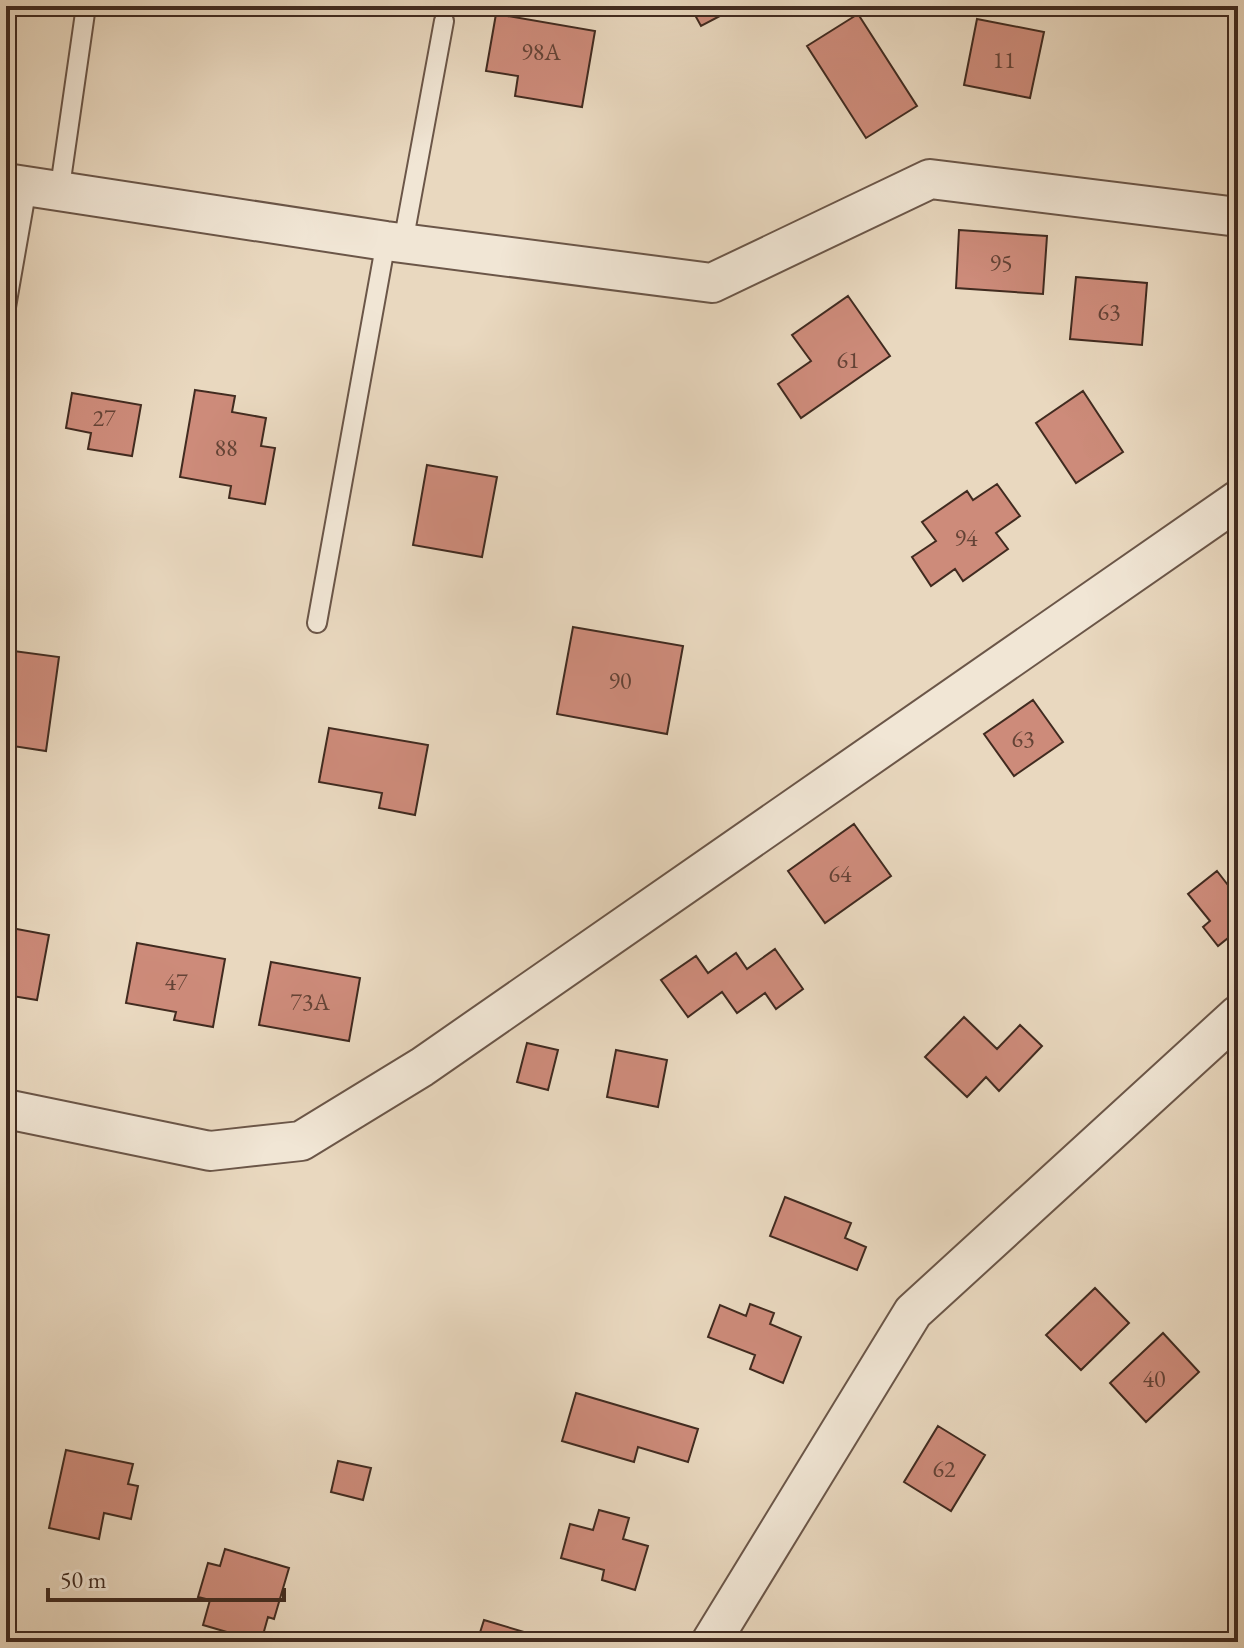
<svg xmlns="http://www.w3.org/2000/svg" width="1244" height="1648" font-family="'EB Garamond',serif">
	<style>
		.building { fill: #cd8b7a; stroke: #412b20; stroke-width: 2 }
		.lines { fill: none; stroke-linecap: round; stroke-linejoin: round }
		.lane-casing { stroke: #6b5648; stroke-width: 22 }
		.street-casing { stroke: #6b5648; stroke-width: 42 }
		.lane { stroke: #f1e6d5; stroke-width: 18 }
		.street { stroke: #f1e6d5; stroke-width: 38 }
		.labels { text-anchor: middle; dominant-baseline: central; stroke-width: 6; stroke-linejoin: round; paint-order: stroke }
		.number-label { font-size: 24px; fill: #644336 }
	</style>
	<rect width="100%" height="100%" fill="#e9d8bf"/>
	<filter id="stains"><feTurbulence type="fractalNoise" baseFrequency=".0025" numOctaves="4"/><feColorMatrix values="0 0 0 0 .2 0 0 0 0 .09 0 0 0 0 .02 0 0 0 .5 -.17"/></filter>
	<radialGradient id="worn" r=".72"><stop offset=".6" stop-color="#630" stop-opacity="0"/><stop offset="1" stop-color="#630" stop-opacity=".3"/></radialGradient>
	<path class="building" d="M 145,6 L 204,6 L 202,14 Z
		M 690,6 L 739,6 L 701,26 Z
		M 496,14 L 595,31 L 582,107 L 515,96 L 518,76 L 486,71 Z
		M 858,14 L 917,106 L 866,138 L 807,46 Z
		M 977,19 L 1044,32 L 1030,98 L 964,85 Z
		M 959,230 L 1047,236 L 1043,294 L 956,288 Z
		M 1076,277 L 1147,283 L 1142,345 L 1070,339 Z
		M 848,296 L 890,356 L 801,418 L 778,384 L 811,361 L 792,335 Z
		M 195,390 L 235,396 L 232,412 L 266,418 L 261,446 L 275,448 L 265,504 L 229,498 L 231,486 L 180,477 Z
		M 1083,391 L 1123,452 L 1076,483 L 1036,423 Z
		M 72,393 L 141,405 L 132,456 L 88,449 L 91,433 L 66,428 Z
		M 427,465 L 497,477 L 482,557 L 413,545 Z
		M 997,484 L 1020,516 L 996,533 L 1008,549 L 963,581 L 955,569 L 931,586 L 912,557 L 936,541 L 922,522 L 967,491 L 973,500 Z
		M 573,627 L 683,646 L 667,734 L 557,714 Z
		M 6,650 L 59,657 L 46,751 L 6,745 Z
		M 1033,700 L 1063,742 L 1014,776 L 984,734 Z
		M 329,728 L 428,745 L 415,815 L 379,808 L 382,793 L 319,782 Z
		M 854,824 L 891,876 L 825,923 L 788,871 Z
		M 1217,871 L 1238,898 L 1238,930 L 1218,946 L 1203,927 L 1210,921 L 1188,894 Z
		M 6,927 L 49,935 L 37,1000 L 6,995 Z
		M 137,943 L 225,959 L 213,1027 L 174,1020 L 176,1012 L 126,1003 Z
		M 775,949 L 803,989 L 776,1009 L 765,993 L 737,1013 L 722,992 L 688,1017 L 661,980 L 696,956 L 708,973 L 736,953 L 747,969 Z
		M 271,962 L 360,978 L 349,1041 L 259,1025 Z
		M 964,1017 L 997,1049 L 1020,1025 L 1042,1046 L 999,1091 L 986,1077 L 967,1097 L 925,1057 Z
		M 527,1043 L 558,1050 L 548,1090 L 517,1082 Z
		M 616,1050 L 667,1060 L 658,1107 L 607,1097 Z
		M 785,1197 L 851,1223 L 845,1238 L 866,1247 L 857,1270 L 770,1236 Z
		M 1095,1288 L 1129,1323 L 1081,1370 L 1046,1335 Z
		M 750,1304 L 774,1313 L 770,1324 L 801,1337 L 783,1383 L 750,1369 L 755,1355 L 708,1337 L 720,1305 L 746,1316 Z
		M 1163,1333 L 1199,1372 L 1146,1422 L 1110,1383 Z
		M 576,1393 L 698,1429 L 688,1462 L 638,1447 L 634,1462 L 562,1441 Z
		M 938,1426 L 985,1455 L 951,1511 L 904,1482 Z
		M 66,1450 L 133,1464 L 128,1484 L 138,1486 L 131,1519 L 104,1513 L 99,1539 L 49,1528 Z
		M 338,1461 L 371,1468 L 363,1500 L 331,1492 Z
		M 599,1510 L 629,1518 L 623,1539 L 648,1546 L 635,1590 L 602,1580 L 604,1570 L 561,1558 L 570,1524 L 593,1530 Z
		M 225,1549 L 289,1568 L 274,1619 L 268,1617 L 261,1642 L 203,1625 L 210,1600 L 198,1597 L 208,1563 L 220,1566 Z
		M 484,1620 L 534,1635 L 532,1642 L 477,1642 Z"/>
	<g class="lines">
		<defs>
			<path id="lane" d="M 59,194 L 86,6
				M 403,243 L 444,21
				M 6,307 L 27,187
				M 317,623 L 386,241"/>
			<path id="street" d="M 6,183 L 386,241 L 712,283 L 930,179 L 1238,217
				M 6,1109 L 210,1151 L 301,1141 L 422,1067 L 1238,500
				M 711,1642 L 913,1312 L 1238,1015"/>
		</defs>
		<use href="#lane" class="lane-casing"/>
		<use href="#street" class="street-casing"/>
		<use href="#lane" class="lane"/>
		<use href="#street" class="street"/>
	</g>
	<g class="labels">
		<g class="number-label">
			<text x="541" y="51">98А</text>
			<text x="1004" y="59">11</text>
			<text x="1001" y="262">95</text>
			<text x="1109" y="311">63</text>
			<text x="848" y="359">61</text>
			<text x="104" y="417">27</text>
			<text x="226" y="447">88</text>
			<text x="966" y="537">94</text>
			<text x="620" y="680">90</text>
			<text x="1023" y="738">63</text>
			<text x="840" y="873">64</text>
			<text x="176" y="981">47</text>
			<text x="310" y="1001">73А</text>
			<text x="1154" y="1378">40</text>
			<text x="944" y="1468">62</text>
		</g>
	</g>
	<rect width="1244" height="1648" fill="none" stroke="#e9d8bf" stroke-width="32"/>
	<rect x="8" y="8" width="1228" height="1632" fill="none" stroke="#412b20" stroke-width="4"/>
	<rect x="16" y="16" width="1212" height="1616" fill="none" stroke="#412b20" stroke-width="2"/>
	<path d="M48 1588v12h236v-12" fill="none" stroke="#412b20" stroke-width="4"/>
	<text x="60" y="1588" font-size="24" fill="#412b20" stroke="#f1e6d5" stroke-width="6" paint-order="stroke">50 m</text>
	<rect width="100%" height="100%" filter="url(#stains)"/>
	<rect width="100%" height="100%" fill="url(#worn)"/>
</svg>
